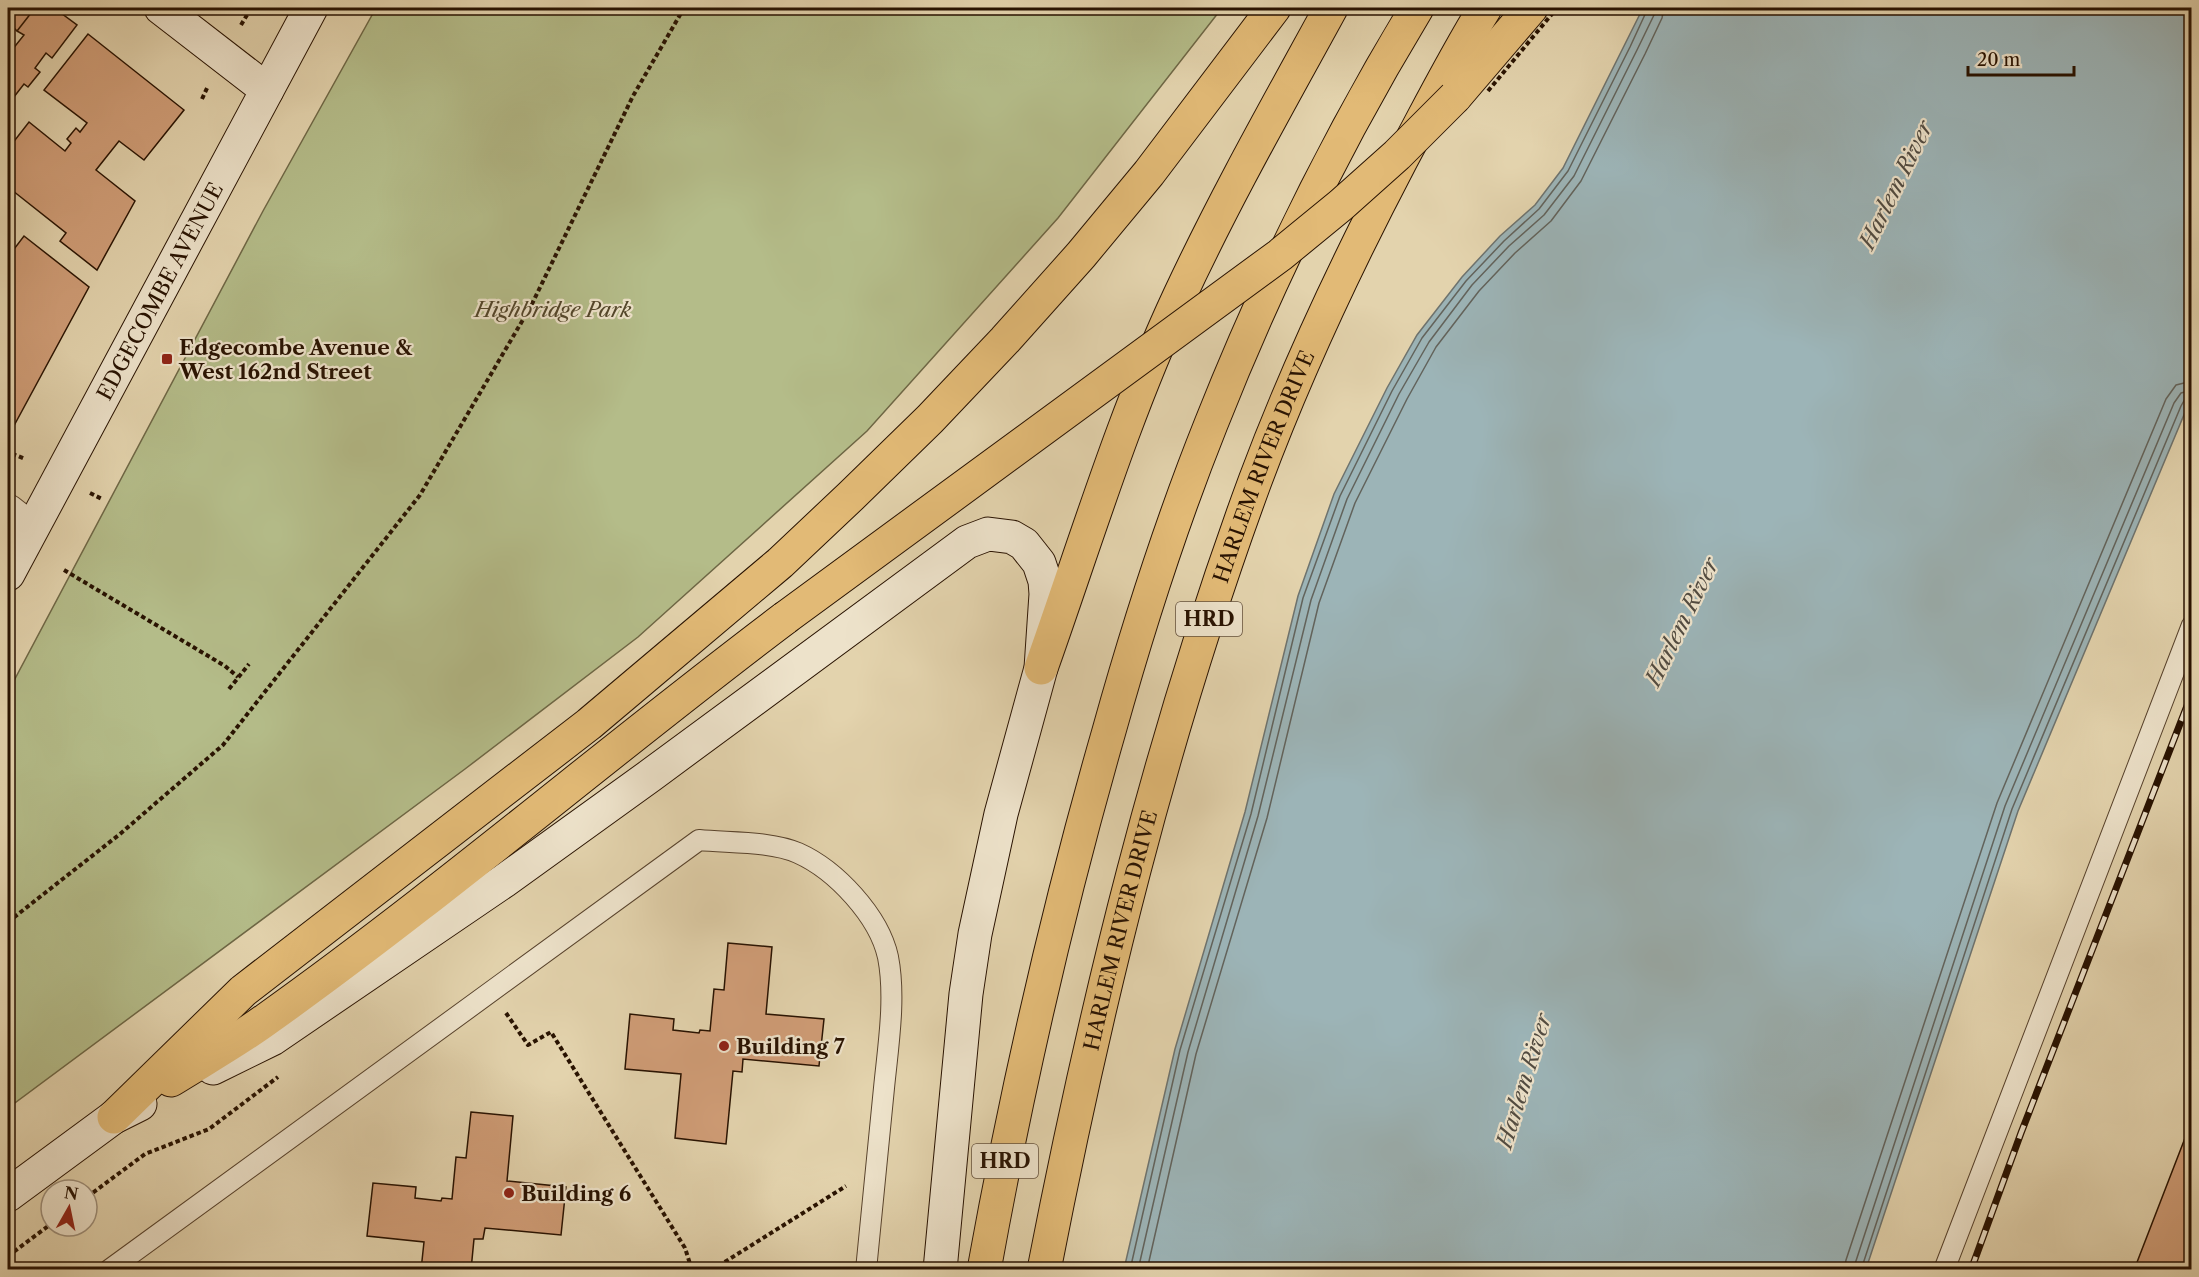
<svg xmlns="http://www.w3.org/2000/svg" width="2199" height="1277" font-family="'Libre Caslon Text',serif">
	<style>
		.green { fill: #b4bc89; stroke: #6e6745; stroke-width: 1.5 }
		.water { fill: #9cb4b7; stroke: #6e736e; stroke-width: 1.5 }
		.lines { fill: none; stroke-linecap: round; stroke-linejoin: round }
		.shore { stroke: #62635c; stroke-width: 1.5 }
		.building { fill: #d09d77; stroke: #281201; stroke-width: 1.5 }
		.lane-casing { stroke: #57422c; stroke-width: 22 }
		.street-casing { stroke: #57422c; stroke-width: 35 }
		.secondary-casing { stroke: #281201; stroke-width: 35 }
		.highway-casing { stroke: #281201; stroke-width: 35 }
		.path { stroke: #281201; stroke-width: 4; stroke-dasharray: 4.5 3; stroke-linecap: butt }
		.lane { stroke: #ede2ca; stroke-width: 20 }
		.street { stroke: #ede2ca; stroke-width: 33 }
		.secondary { stroke: #ede2ca; stroke-width: 33 }
		.highway { stroke: #e2ba76; stroke-width: 33 }
		.rail-casing { stroke: #281201; stroke-width: 7 }
		.rail { stroke: #ede2ca; stroke-width: 4.5; stroke-dasharray: 14; stroke-linecap: butt }
		.highway-bridge-casing { stroke: #281201; stroke-width: 35; stroke-linecap: butt }
		.path-bridge { stroke: #281201; stroke-width: 4; stroke-dasharray: 4.5 3; stroke-linecap: butt }
		.highway-bridge { stroke: #e2ba76; stroke-width: 33 }
		.poi-dot { fill: #8f2418; stroke: #ede2ca; stroke-width: 2 }
		.labels { text-anchor: middle; dominant-baseline: central; stroke-width: 4.5; stroke-linejoin: round; paint-order: stroke }
		.shield { fill: #ede2ca; stroke: #63503d; stroke-width: 1.5 }
		.shield-label { font-size: 20px; font-weight: bold; fill: #281201 }
		.street-label { font-size: 21px; fill: #281201; stroke: #ede2ca }
		.park-label { font-size: 21px; font-style: italic; fill: #52452a; stroke: #ede2ca }
		.poi-label { font-size: 21px; font-weight: bold; fill: #281201; stroke: #ede2ca; text-anchor: start }
		.water-label { font-size: 22px; font-style: italic; fill: #514b41; stroke: #ede2ca }
	</style>
	<rect width="100%" height="100%" fill="#e3d3ad"/>
	<filter id="stains"><feTurbulence type="fractalNoise" baseFrequency=".00333" numOctaves="4"/><feColorMatrix values="0 0 0 0 .2 0 0 0 0 .09 0 0 0 0 .02 0 0 0 .5 -.17"/></filter>
	<radialGradient id="worn" r=".72"><stop offset=".6" stop-color="#630" stop-opacity="0"/><stop offset="1" stop-color="#630" stop-opacity=".3"/></radialGradient>
	<path class="green" d="M 376,8 L 1222,8 L 1058,218 L 867,431 L 638,637 L 465,769 L 8,1108 L 8,692 L 263,211 Z"/>
	<path class="water" d="M 1643,8 L 2191,8 L 2191,398 L 2018,811 L 1866,1269 L 1124,1269 L 1175,1049 L 1245,812 L 1298,596 L 1334,494 L 1387,388 L 1417,335 L 1462,277 L 1500,236 L 1535,205 L 1563,168 Z"/>
	<g class="lines">
		<path class="shore" d="M 1130,1270 L 1180,1050 L 1251,814 L 1303,598 L 1340,496 L 1392,391 L 1422,338 L 1466,281 L 1504,241 L 1539,209 L 1568,171 L 1630,47 L 1648,8
			M 1138,1270 L 1188,1052 L 1258,816 L 1311,600 L 1347,499 L 1399,394 L 1429,342 L 1472,285 L 1509,246 L 1544,215 L 1574,176 L 1637,50 L 1654,15 L 1655,8
			M 1147,1270 L 1196,1054 L 1267,818 L 1319,603 L 1355,503 L 1407,399 L 1436,347 L 1479,291 L 1515,253 L 1551,221 L 1581,181 L 1645,54 L 1662,18 L 1664,8
			M 1844,1270 L 1846,1260 L 1997,803 L 2166,399 L 2176,385 L 2192,381
			M 1853,1270 L 2005,806 L 2174,403 L 2181,393 L 2192,390
			M 1861,1270 L 2012,809 L 2181,406 L 2185,399 L 2192,398"/>
	</g>
	<path class="building" d="M 8,8 L 35,8 L 17,31 L 12,26 L 8,32 Z
		M 35,8 L 54,8 L 77,25 L 52,58 L 46,53 L 35,68 L 40,72 L 28,87 L 24,84 L 10,102 L 11,109 L 8,114 L 8,47 L 12,50 L 24,35 L 17,31 Z
		M 88,34 L 184,110 L 144,160 L 119,141 L 96,170 L 135,201 L 97,270 L 60,241 L 66,233 L 8,187 L 8,149 L 29,122 L 65,151 L 71,143 L 67,139 L 76,128 L 80,132 L 87,123 L 44,90 Z
		M 24,236 L 89,287 L 10,433 L 8,431 L 8,274 L 10,270 L 8,268 L 8,257 Z
		M 728,943 L 772,947 L 766,1014 L 824,1019 L 819,1066 L 743,1059 L 742,1072 L 733,1071 L 726,1144 L 675,1138 L 681,1074 L 625,1069 L 630,1014 L 674,1019 L 673,1030 L 699,1033 L 700,1030 L 710,1031 L 714,989 L 724,990 Z
		M 471,1112 L 513,1116 L 507,1181 L 566,1187 L 561,1235 L 485,1228 L 483,1239 L 474,1239 L 471,1270 L 421,1270 L 424,1242 L 367,1236 L 373,1183 L 416,1187 L 415,1198 L 441,1201 L 442,1198 L 452,1199 L 456,1157 L 466,1158 Z
		M 2192,1120 L 2192,1270 L 2134,1270 Z"/>
	<g class="lines">
		<defs>
			<path id="lane" d="M 109,1270 L 699,840 C 729,843 771,841 798,853 C 836,870 879,916 888,957 C 896,998 888,1047 884,1088 C 878,1149 872,1209 866,1270
				M 1944,1270 L 2192,625"/>
			<path id="street" d="M 8,511 L 31,529"/>
			<g id="secondary">
				<path d="M 161,8 L 267,90"/>
				<path id="s1" d="M 8,574 L 311,8"/>
				<path d="M 213,1068 L 272,1039 L 504,881 L 651,775 L 967,542 L 988,534 L 1012,537 L 1024,544 L 1039,563 L 1045,581 L 1046,594 L 1041,668 L 1001,814 L 975,934 L 966,994 L 940,1270"/>
				<path d="M 8,1195 L 114,1117 L 140,1104"/>
			</g>
			<g id="highway">
				<path d="M 1455,97 L 1531,8"/>
				<path d="M 1041,668 C 1085,544 1123,417 1179,297 C 1225,198 1279,103 1331,8"/>
				<path d="M 171,1080 C 203,1060 237,1041 267,1019 C 445,892 611,749 785,618"/>
				<path d="M 114,1117 L 243,991 L 589,724 L 780,563 L 851,496 L 930,419 L 1005,340 L 1081,255 L 1149,173 L 1274,8"/>
				<path d="M 984,1270 C 1017,1088 1058,908 1109,731 C 1138,627 1171,524 1211,424 C 1268,280 1337,140 1417,8"/>
				<path id="s2" d="M 1044,1270 C 1096,1003 1161,736 1255,481 C 1296,371 1346,265 1400,162 C 1428,110 1454,58 1485,8"/>
			</g>
		</defs>
		<use href="#lane" class="lane-casing"/>
		<use href="#street" class="street-casing"/>
		<use href="#secondary" class="secondary-casing"/>
		<use href="#highway" class="highway-casing"/>
		<path class="path" d="M 241,25 L 247,15
			M 202,99 L 208,86
			M 8,461 L 13,454 L 25,459
			M 90,493 L 102,499
			M 64,570 L 225,666 L 238,677
			M 229,689 L 249,664
			M 8,922 L 120,834 L 223,745 L 420,495 L 531,306 L 633,96 L 684,8
			M 506,1013 L 528,1045 L 551,1032 L 685,1248 L 692,1270
			M 87,1197 L 145,1154 L 209,1129 L 278,1077
			M 8,1256 L 51,1224
			M 518,1270 L 518,1266 L 525,1270
			M 712,1270 L 846,1186"/>
		<use href="#lane" class="lane"/>
		<use href="#street" class="street"/>
		<use href="#secondary" class="secondary"/>
		<use href="#highway" class="highway"/>
		<defs>
			<path id="rail" d="M 1971,1270 L 2021,1133 L 2192,693"/>
		</defs>
		<use href="#rail" class="rail-casing"/>
		<use href="#rail" class="rail"/>
		<defs>
			<path id="highway-bridge" d="M 785,618 L 1280,255 L 1341,205 L 1397,155 L 1455,97"/>
		</defs>
		<use href="#highway-bridge" class="highway-bridge-casing"/>
		<path class="path-bridge" d="M 1488,91 L 1557,8"/>
		<use href="#highway-bridge" class="highway-bridge"/>
	</g>
	<g class="poi-dot">
		<rect x="161" y="353" width="12" height="12" rx="3"/>
		<circle cx="724" cy="1046" r="6"/>
		<circle cx="509" cy="1193" r="6"/>
	</g>
	<g class="labels">
		<g class="shield">
			<rect x="1176" y="602" width="66" height="34" rx="4.5"/>
			<rect x="972" y="1144" width="66" height="34" rx="4.5"/>
		</g>
		<g class="shield-label">
			<text x="1209" y="619">HRD</text>
			<text x="1005" y="1161">HRD</text>
		</g>
		<g class="street-label">
			<text stroke="none"><textPath href="#s1" startOffset="321">EDGECOMBE AVENUE</textPath></text>
			<text stroke="none"><textPath href="#s2" startOffset="834">HARLEM RIVER DRIVE</textPath></text>
			<text stroke="none"><textPath href="#s2" startOffset="348">HARLEM RIVER DRIVE</textPath></text>
		</g>
		<g class="park-label">
			<text x="553" y="309">Highbridge Park</text>
		</g>
		<g class="poi-label">
			<text x="179" y="347">Edgecombe Avenue &amp;<tspan x="179" dy="24">West 162nd Street</tspan></text>
			<text x="736" y="1046">Building 7</text>
			<text x="521" y="1193">Building 6</text>
		</g>
		<g class="water-label">
			<text transform="translate(1896 185) rotate(-64)">Harlem River</text>
			<text transform="translate(1682 622) rotate(-64)">Harlem River</text>
			<text transform="translate(1524 1081) rotate(-73)">Harlem River</text>
		</g>
	</g>
	<rect width="2199" height="1277" fill="none" stroke="#e3d3ad" stroke-width="30"/>
	<rect x="9" y="9" width="2181" height="1259" fill="none" stroke="#281201" stroke-width="3"/>
	<rect x="15" y="15" width="2169" height="1247" fill="none" stroke="#281201" stroke-width="1.5"/>
	<g transform="translate(69 1208) rotate(9)"><circle r="28" fill="#ede2ca" stroke="#9e8f7a" stroke-width="1.5"/>
	<path d="M0-4.5L10 22L0 15L-10 22Z" fill="#8f2418"/>
	<text y="-9" font-size="16" font-weight="bold" text-anchor="middle" fill="#281201">N</text>
	</g>
	<path d="M1968 66v9h106v-9" fill="none" stroke="#281201" stroke-width="3"/>
	<text x="1977" y="66" font-size="18" fill="#281201" stroke="#ede2ca" stroke-width="4.5" paint-order="stroke">20 m</text>
	<rect width="100%" height="100%" filter="url(#stains)"/>
	<rect width="100%" height="100%" fill="url(#worn)"/>
</svg>
